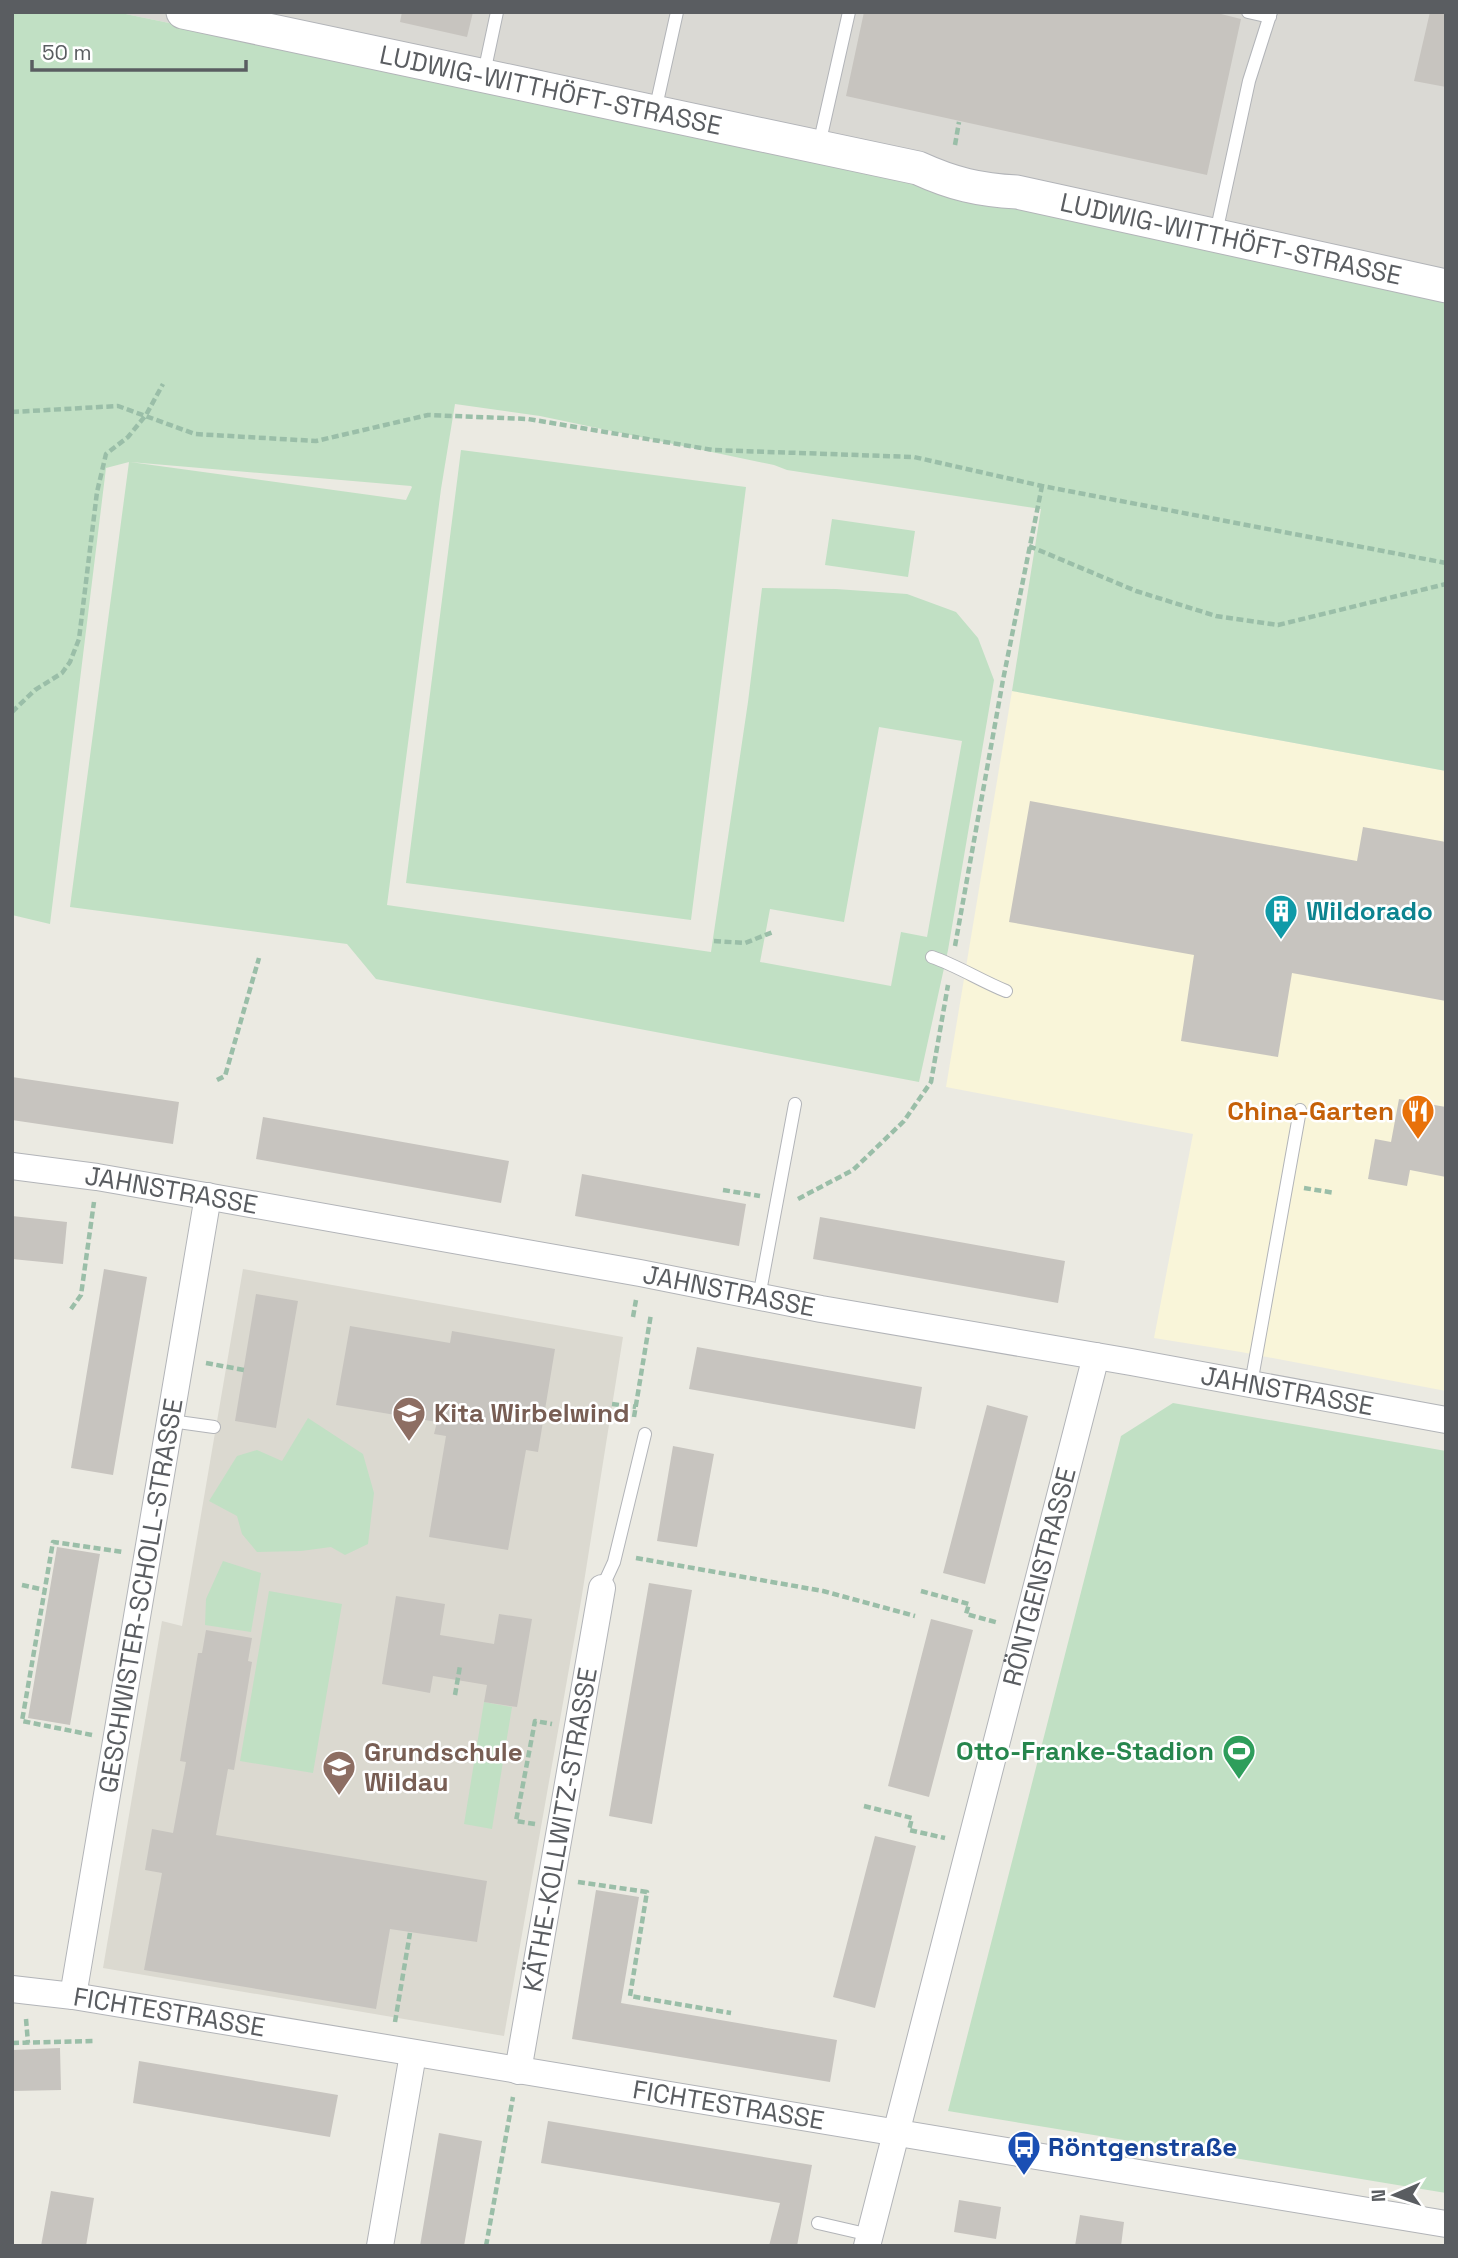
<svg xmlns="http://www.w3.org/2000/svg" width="1458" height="2258" font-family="'Space Grotesk',sans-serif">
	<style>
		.commercial { fill: #f9f5d9 }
		.industrial { fill: #dad9d4 }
		.education { fill: #dbd9d0 }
		.green { fill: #c1e0c4; fill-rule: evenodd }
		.building { fill: #c7c4bf }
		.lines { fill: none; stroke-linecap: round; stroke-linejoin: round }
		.service-casing { stroke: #b2b4b8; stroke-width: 14 }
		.minor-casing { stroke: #b2b4b8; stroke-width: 28 }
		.tertiary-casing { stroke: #b2b4b8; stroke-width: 35 }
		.path { stroke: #9abea8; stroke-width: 4.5; stroke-dasharray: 7 3.5; stroke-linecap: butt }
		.service { stroke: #fff; stroke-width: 12 }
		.minor { stroke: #fff; stroke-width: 26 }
		.tertiary { stroke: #fff; stroke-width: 33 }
		.labels { text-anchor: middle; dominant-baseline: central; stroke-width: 5; stroke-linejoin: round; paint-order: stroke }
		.street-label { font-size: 26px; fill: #5a5d61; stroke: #fff }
		.culture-label { font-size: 26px; font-weight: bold; fill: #0d838f; stroke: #fff; text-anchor: start }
		.food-label { font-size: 26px; font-weight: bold; fill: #c56008; stroke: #fff; text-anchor: end }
		.education-label { font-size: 26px; font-weight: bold; fill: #785e54; stroke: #fff; text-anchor: start }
		.leisure-label { font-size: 26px; font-weight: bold; fill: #27864d; stroke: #fff; text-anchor: end }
		.transit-label { font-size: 26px; font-weight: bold; fill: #164399; stroke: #fff; text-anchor: start }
	</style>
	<rect width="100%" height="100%" fill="#ebeae2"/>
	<path class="commercial" d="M 1012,691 L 1446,771 L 1443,841 L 1446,842 L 1446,1391 L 1241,1352 L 1154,1338 L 1193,1134 L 946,1087 Z"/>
	<path class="industrial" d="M 116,12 L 1446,12 L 1446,303 L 502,92 Z"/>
	<path class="education" d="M 243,1269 L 623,1337 L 581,1601 L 504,2036 L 103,1968 L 162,1621 L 182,1626 Z"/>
	<path class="green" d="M 12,12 L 116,12 L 502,92 L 1446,303 L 1446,771 L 1012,691 L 1041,509 L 787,470 L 774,465 L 540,416 L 455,404 L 441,489 L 387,905 L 711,952 L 748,702 L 762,588 L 836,589 L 907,594 L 956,612 L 978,638 L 994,680 L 948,950 L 919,1082 L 376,979 L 347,944 L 70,907 L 129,462 L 106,468 L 50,924 L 12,915 ZM 130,462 L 411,486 L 412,487 L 406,500 ZM 879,727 L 962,741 L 927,937 L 901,932 L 891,986 L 760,962 L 770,909 L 844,922 Z
		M 461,450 L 746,487 L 691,920 L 406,883 Z
		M 832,519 L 915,531 L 908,577 L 825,565 Z
		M 1173,1403 L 1446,1451 L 1446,2193 L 948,2111 L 1121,1436 Z
		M 308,1418 L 363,1454 L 374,1493 L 368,1544 L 345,1555 L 331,1547 L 301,1551 L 257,1552 L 242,1534 L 237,1516 L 209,1501 L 237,1456 L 257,1450 L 282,1461 Z
		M 223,1561 L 261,1573 L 251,1632 L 205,1625 L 206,1599 Z
		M 269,1591 L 342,1604 L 313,1773 L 240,1761 Z
		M 484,1702 L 512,1707 L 492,1829 L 464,1824 Z"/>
	<path class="building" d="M 402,12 L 473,12 L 467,37 L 400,22 Z
		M 864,12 L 1213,12 L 1241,19 L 1207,175 L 846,96 Z
		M 1430,12 L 1446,12 L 1446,87 L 1414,81 Z
		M 1030,801 L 1357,861 L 1363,827 L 1446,842 L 1446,1001 L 1292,973 L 1278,1057 L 1181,1041 L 1194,955 L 1009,922 Z
		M 12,1077 L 179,1102 L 173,1144 L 12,1120 Z
		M 1399,1099 L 1446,1107 L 1446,1177 L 1410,1170 L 1407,1186 L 1368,1179 L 1375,1139 L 1391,1142 Z
		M 263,1117 L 509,1161 L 501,1203 L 256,1159 Z
		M 582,1174 L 746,1204 L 739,1246 L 575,1216 Z
		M 12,1216 L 67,1222 L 63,1264 L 12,1259 Z
		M 820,1217 L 1065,1261 L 1058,1303 L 813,1259 Z
		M 104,1269 L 147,1277 L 113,1475 L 71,1468 Z
		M 256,1294 L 298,1301 L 276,1428 L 235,1421 Z
		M 350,1326 L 450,1343 L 452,1331 L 555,1349 L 538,1452 L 526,1450 L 508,1550 L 429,1537 L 446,1436 L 434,1434 L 437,1422 L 336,1405 Z
		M 697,1347 L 922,1387 L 915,1429 L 689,1389 Z
		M 987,1405 L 1028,1416 L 985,1584 L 943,1573 Z
		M 673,1446 L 714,1454 L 697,1547 L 657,1541 Z
		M 57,1547 L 100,1554 L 70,1725 L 28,1718 Z
		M 649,1583 L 692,1590 L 652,1824 L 609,1816 Z
		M 396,1596 L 445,1604 L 440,1635 L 494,1644 L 499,1614 L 532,1619 L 517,1707 L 484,1702 L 487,1685 L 433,1676 L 430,1693 L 382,1684 Z
		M 931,1619 L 973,1630 L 929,1797 L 888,1786 Z
		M 206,1630 L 252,1638 L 248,1661 L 252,1662 L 234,1770 L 228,1769 L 216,1835 L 487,1881 L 477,1942 L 390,1929 L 376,2009 L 144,1970 L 162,1873 L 145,1870 L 152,1829 L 173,1833 L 186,1762 L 180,1761 L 198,1653 L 202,1653 Z
		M 875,1836 L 916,1846 L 875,2008 L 833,1997 Z
		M 596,1890 L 639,1897 L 621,2003 L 837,2040 L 830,2082 L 572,2039 Z
		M 60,2048 L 61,2090 L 12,2091 L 12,2050 Z
		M 139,2061 L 338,2095 L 330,2137 L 133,2103 Z
		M 548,2121 L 812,2165 L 797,2246 L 769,2246 L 780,2203 L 541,2163 Z
		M 439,2133 L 482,2141 L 464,2246 L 420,2246 Z
		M 51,2191 L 94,2198 L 86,2246 L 41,2246 Z
		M 959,2200 L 1001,2207 L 996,2239 L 954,2232 Z
		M 1080,2215 L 1124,2222 L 1121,2246 L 1075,2246 Z"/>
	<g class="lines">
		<defs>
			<path id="service" d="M 1248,12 L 1270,17
				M 484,73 L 497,12
				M 655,111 L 677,12
				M 819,145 L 849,12
				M 1216,233 L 1249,81 L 1271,12
				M 932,957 C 958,966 981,981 1006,991
				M 759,1297 L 795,1104
				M 1251,1384 L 1300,1110
				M 171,1421 L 214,1427
				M 602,1588 L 614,1562 L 645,1434
				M 818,2223 L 870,2235"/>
			<g id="minor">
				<path id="s1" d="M 12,1166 L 97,1177 L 200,1195 L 640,1273 L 821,1309 L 1131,1362 L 1446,1420"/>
				<path id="s2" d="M 12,1989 L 73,1996 L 1446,2224"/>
				<path id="s3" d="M 73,1996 L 208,1196"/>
				<path id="s4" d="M 518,2071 L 602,1588"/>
				<path d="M 380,2246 L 413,2054"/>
				<path id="s5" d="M 867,2246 L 1096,1356"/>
			</g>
			<g id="tertiary">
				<path id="s6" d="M 183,12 L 918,168 C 953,184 979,190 1017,192 L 1446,286"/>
			</g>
		</defs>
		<use href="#service" class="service-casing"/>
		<use href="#minor" class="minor-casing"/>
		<use href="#tertiary" class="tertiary-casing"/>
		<path class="path" d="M 955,145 L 959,122
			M 12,412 L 118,406 L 195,434 L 316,441 L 428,415 L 528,419 L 713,450 L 914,457 L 1042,486 L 1446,563
			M 1029,546 L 1136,591 L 1216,616 L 1278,625 L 1446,584
			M 12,712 L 35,690 L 62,673 L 70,662 L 79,639 L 97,492 L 106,454 L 128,437 L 146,415 L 163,384
			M 714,941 L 745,943 L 773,932
			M 955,946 L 1003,680 L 1042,486
			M 217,1080 L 225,1076 L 259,958
			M 1304,1188 L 1335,1193
			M 723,1190 L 760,1196
			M 798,1199 L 853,1170 L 904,1121 L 931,1082 L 948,985
			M 71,1309 L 81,1295 L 94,1202
			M 633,1317 L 636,1300
			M 206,1363 L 244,1370
			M 612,1404 L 636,1407
			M 634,1417 L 651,1314
			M 636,1558 L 823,1591 L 915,1616
			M 22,1585 L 45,1590
			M 921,1591 L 969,1604 L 966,1614 L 999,1623
			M 455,1695 L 460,1666
			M 92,1735 L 22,1721 L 53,1542 L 123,1552
			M 864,1806 L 912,1818 L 909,1830 L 945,1838
			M 535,1824 L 516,1821 L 535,1721 L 552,1724
			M 578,1882 L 647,1892 L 630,1996 L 731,2013
			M 26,2019 L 28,2043
			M 395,2022 L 410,1933
			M 12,2043 L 95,2041
			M 486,2246 L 513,2097"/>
		<use href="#service" class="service"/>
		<use href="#minor" class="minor"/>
		<use href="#tertiary" class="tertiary"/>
	</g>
	<defs>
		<symbol id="building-pin" viewBox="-11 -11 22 30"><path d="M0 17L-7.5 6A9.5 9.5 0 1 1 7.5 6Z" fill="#0f9aa8" stroke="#fff"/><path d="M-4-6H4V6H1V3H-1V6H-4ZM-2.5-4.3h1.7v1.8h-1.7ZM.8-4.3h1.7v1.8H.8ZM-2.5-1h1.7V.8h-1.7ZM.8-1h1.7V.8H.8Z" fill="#fff"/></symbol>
		<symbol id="restaurant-pin" viewBox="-11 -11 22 30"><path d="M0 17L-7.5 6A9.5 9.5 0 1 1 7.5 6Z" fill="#e8710a" stroke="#fff"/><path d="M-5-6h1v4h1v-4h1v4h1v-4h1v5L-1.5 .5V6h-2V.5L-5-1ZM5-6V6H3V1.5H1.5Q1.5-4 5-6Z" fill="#fff"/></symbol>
		<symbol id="school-pin" viewBox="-11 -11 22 30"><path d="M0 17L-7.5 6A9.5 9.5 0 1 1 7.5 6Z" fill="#8d6e63" stroke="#fff"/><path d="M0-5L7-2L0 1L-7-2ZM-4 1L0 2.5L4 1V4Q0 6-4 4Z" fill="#fff"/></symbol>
		<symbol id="stadium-pin" viewBox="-11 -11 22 30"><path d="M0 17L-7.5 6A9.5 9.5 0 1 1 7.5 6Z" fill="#2e9e5b" stroke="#fff"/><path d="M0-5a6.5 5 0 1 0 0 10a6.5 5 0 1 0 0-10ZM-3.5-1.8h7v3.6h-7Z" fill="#fff"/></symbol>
		<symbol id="bus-pin" viewBox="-11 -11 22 30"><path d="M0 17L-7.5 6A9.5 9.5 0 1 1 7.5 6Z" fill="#1a4fb4" stroke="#fff"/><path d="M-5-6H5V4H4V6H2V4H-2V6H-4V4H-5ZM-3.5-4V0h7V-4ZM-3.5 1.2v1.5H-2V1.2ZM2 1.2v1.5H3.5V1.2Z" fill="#fff"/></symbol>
	</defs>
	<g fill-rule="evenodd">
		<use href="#building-pin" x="1262" y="892" width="38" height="52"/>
		<use href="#restaurant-pin" x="1399" y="1092" width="38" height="52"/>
		<use href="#school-pin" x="390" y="1394" width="38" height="52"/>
		<use href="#stadium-pin" x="1220" y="1732" width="38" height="52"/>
		<use href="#school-pin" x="320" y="1748" width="38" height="52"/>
		<use href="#bus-pin" x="1005" y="2128" width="38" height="52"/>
	</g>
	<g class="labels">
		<g class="street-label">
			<text stroke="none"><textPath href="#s6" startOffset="376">LUDWIG-WITTHÖFT-STRASSE</textPath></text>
			<text stroke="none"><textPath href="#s6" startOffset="1073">LUDWIG-WITTHÖFT-STRASSE</textPath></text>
			<text stroke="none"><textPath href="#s1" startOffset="161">JAHNSTRASSE</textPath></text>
			<text stroke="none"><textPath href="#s1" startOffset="728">JAHNSTRASSE</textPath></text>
			<text stroke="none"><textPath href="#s1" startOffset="1295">JAHNSTRASSE</textPath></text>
			<text stroke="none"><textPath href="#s5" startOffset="691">RÖNTGENSTRASSE</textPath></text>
			<text stroke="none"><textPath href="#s3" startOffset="406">GESCHWISTER-SCHOLL-STRASSE</textPath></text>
			<text stroke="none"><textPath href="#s4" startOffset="245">KÄTHE-KOLLWITZ-STRASSE</textPath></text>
			<text stroke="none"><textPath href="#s2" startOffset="159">FICHTESTRASSE</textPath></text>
			<text stroke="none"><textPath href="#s2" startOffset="726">FICHTESTRASSE</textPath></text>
		</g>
		<g class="culture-label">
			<text x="1306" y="911">Wildorado</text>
		</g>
		<g class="food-label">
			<text x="1394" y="1111">China-Garten</text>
		</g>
		<g class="education-label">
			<text x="434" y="1413">Kita Wirbelwind</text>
			<text x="364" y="1752">Grundschule<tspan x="364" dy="30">Wildau</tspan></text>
		</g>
		<g class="leisure-label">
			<text x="1214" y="1751">Otto-Franke-Stadion</text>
		</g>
		<g class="transit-label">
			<text x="1048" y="2147">Röntgenstraße</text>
		</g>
	</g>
	<rect width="1458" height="2258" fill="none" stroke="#5a5d61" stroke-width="28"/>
	<g transform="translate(1395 2195) rotate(268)" stroke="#ffffff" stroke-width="5" paint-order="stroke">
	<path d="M0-5L12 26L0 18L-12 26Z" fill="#5a5d61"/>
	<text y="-10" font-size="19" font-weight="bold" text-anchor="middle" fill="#5a5d61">N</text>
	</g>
	<path d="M32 60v10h214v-10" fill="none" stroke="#5a5d61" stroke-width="3.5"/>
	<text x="42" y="60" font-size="21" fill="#5a5d61" stroke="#ffffff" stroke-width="5" paint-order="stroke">50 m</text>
</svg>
